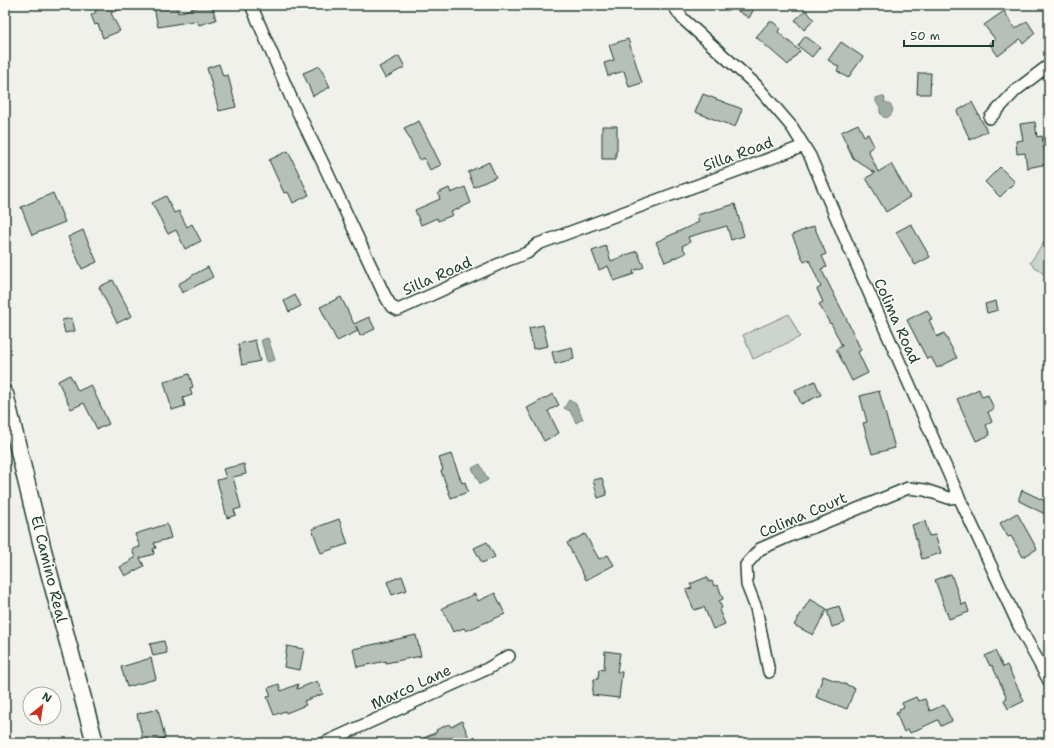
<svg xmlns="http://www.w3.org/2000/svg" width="1054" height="748" font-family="'Shantell Sans',sans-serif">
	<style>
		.green { fill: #cdd3cd; stroke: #768880 }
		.water { fill: #9faca4; stroke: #6c8077 }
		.building { fill: #b6bfb8; stroke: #1f3d34 }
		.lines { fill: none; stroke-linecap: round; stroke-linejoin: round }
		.street-casing { stroke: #1f3d34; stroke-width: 14 }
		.secondary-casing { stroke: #1f3d34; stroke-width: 19 }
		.street { stroke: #fdfcf7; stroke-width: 11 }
		.secondary { stroke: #fdfcf7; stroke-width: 16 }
		.labels { text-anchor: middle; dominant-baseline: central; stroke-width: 3; stroke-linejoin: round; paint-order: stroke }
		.street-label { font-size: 15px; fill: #1f3d34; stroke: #fdfcf7 }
	</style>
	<rect width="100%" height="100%" fill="#f0f1eb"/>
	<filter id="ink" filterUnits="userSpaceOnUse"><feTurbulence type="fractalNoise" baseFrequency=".025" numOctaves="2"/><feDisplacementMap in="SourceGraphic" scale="8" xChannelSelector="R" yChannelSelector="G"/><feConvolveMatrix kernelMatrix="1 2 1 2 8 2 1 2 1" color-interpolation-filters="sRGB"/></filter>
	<g filter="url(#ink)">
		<path class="green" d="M 1049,235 L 1049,270 L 1045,275 L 1030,263 Z
			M 789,314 L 800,337 L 753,359 L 743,335 Z"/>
		<path class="water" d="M 882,96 L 884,97 L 885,99 L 884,102 C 902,105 887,126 881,114 C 879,112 880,110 880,107 C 879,105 877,104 876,102 L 876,98 Z
			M 268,338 L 275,360 L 267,362 L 261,340 Z
			M 569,400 L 576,404 L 583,419 L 576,423 L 570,411 L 564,408 Z
			M 480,464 L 488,480 L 480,484 L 472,468 Z"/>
		<path class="building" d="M 93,5 L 129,5 L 111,13 L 120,31 L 103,38 L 98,24 L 95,25 L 91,15 L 96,12 Z
			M 167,5 L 176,5 L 178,13 L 204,5 L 212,5 L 216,20 L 199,25 L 197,21 L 194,22 L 194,21 L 158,27 L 154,7 Z
			M 728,5 L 756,5 L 749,18 Z
			M 806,10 L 814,20 L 804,30 L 795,20 Z
			M 1004,11 L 1015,29 L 1027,21 L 1035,33 L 1023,44 L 1020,39 L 998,56 L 989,43 L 995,39 L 984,25 Z
			M 769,22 L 773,22 L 780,28 L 778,32 L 800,51 L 788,65 L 756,37 Z
			M 805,36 L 820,47 L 812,57 L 798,46 Z
			M 628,39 L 642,83 L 629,87 L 624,71 L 608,76 L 604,63 L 614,60 L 609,45 Z
			M 841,42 L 863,57 L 848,78 L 837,71 L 839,67 L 828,60 Z
			M 399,56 L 405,67 L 385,78 L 379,67 Z
			M 219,64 L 223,76 L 228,75 L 236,107 L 219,111 L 207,68 Z
			M 320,66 L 330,87 L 313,96 L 303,73 Z
			M 918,73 L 931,73 L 930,94 L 917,94 Z
			M 703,94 L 742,109 L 735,127 L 695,112 Z
			M 972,102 L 987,131 L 970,140 L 957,111 Z
			M 419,121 L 441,165 L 430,170 L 424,158 L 420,160 L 404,128 Z
			M 1035,122 L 1037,137 L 1042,136 L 1047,164 L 1027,168 L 1025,153 L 1017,154 L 1016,141 L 1023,140 L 1020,124 Z
			M 858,124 L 864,136 L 868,134 L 874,146 L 868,150 L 878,172 L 891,164 L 910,197 L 886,212 L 866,178 L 875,173 L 853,158 L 841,132 Z
			M 602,126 L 617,126 L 617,151 L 616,151 L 616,159 L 602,159 Z
			M 288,151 L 309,195 L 293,203 L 288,192 L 284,193 L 269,160 Z
			M 489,162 L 496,177 L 474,187 L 468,172 Z
			M 1000,167 L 1015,182 L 1000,197 L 985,182 Z
			M 465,187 L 471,203 L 451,212 L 453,215 L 438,221 L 437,218 L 421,225 L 415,210 L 440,199 L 438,193 L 449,188 L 451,193 Z
			M 53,193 L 65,222 L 32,235 L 21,207 Z
			M 166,196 L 174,213 L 179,211 L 187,227 L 192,224 L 201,241 L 185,249 L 176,230 L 168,234 L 152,203 Z
			M 735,204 L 744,236 L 731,240 L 727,226 L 688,237 L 690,242 L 682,246 L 686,253 L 665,262 L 656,242 L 699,222 L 697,215 Z
			M 911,224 L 930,257 L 915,265 L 896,232 Z
			M 814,226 L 826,254 L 822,256 L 827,267 L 821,269 L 845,316 L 861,350 L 858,352 L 868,373 L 852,381 L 836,349 L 842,346 L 831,323 L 830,324 L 819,304 L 823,302 L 817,289 L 821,287 L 809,260 L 804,262 L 792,235 Z
			M 83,230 L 97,262 L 82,269 L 68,237 Z
			M 606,246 L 611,261 L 637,251 L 644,267 L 633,271 L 634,274 L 614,281 L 608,266 L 599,270 L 592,251 Z
			M 208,267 L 213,277 L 182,293 L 178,284 L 191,277 L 191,276 Z
			M 113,280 L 132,316 L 117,323 L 99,287 Z
			M 295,295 L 301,306 L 289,312 L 284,301 Z
			M 341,297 L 354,324 L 369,317 L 375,329 L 360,336 L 356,326 L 358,331 L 337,341 L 320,307 Z
			M 996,301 L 998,310 L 987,313 L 985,304 Z
			M 927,310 L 932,319 L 929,320 L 937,337 L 944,333 L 957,358 L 937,368 L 931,357 L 927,359 L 907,320 Z
			M 72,318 L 75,331 L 65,333 L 62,320 Z
			M 543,325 L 548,346 L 533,349 L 529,328 Z
			M 255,340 L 260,361 L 242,365 L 238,344 Z
			M 572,347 L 574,359 L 555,364 L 552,352 Z
			M 189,374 L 193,387 L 190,388 L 192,395 L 183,398 L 185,406 L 172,410 L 164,382 Z
			M 70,375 L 78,391 L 91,385 L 109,424 L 97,429 L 84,403 L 71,409 L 58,381 Z
			M 815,381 L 821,395 L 801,404 L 795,390 Z
			M 979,389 L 982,397 L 988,395 L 994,409 L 988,412 L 992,422 L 986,425 L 990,435 L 976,441 L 957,399 Z
			M 879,391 L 895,448 L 872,454 L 863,423 L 867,422 L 860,396 Z
			M 553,394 L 559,405 L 548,411 L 559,433 L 544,441 L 527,408 Z
			M 451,454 L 462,483 L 465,482 L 468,492 L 451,498 L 441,471 L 443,470 L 439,458 Z
			M 244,464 L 246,474 L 233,477 L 241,508 L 234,510 L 236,515 L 227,518 L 217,480 L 226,478 L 223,469 Z
			M 602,478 L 607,495 L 598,498 L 593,480 Z
			M 1022,490 L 1049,503 L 1049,516 L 1019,501 L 1019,498 Z
			M 1017,513 L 1037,549 L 1023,557 L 1011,536 L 1008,537 L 1000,523 Z
			M 339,519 L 348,544 L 321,553 L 312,529 Z
			M 925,521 L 929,536 L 935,535 L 941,553 L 922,559 L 912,525 Z
			M 167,524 L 171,538 L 154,543 L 156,548 L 153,549 L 154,554 L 140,558 L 144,566 L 125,576 L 120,567 L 130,562 L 130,560 L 135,558 L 132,549 L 140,547 L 135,534 Z
			M 585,534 L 599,559 L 608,555 L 614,565 L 586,580 L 567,543 Z
			M 487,542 L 495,557 L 482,563 L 474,548 Z
			M 951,574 L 962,605 L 966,603 L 969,612 L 949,619 L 935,580 Z
			M 402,576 L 407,590 L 392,595 L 387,582 Z
			M 707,577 L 709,582 L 712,581 L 714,586 L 718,585 L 723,599 L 719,601 L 722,608 L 719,610 L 725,624 L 713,629 L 704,607 L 694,610 L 686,590 L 692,588 L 690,584 Z
			M 495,593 L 505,614 L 466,631 L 464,628 L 453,632 L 442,608 L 475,594 L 478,601 Z
			M 810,599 L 827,609 L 813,635 L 794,625 Z
			M 839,606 L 844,623 L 832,627 L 827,610 Z
			M 416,635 L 421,656 L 386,663 L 386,661 L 357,667 L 353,649 Z
			M 164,641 L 167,653 L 153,656 L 150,644 Z
			M 287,646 L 304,649 L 300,670 L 284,667 Z
			M 605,651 L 620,653 L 617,672 L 622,672 L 619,698 L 592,695 L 594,679 L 598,679 L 599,669 L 604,670 Z
			M 995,651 L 1003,667 L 1007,665 L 1024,701 L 1008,709 L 1004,700 L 1007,698 L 992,665 L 990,666 L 985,656 Z
			M 151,658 L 156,679 L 127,687 L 121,667 Z
			M 823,676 L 855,688 L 847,709 L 816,697 Z
			M 317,681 L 323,694 L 304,701 L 306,705 L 286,713 L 285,711 L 274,715 L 267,697 L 271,696 L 268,688 L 279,684 L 281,691 L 298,684 L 297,689 Z
			M 916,697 L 918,701 L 925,699 L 930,711 L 944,705 L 952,721 L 941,726 L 938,720 L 910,733 L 908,729 L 904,732 L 896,713 L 900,712 L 899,709 L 904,707 L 902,703 Z
			M 158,709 L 165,738 L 144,743 L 137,714 Z
			M 462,721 L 470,740 L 463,743 L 413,743 L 437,732 L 436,730 L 449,724 L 451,727 Z"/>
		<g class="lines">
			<defs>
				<path id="street" d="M 251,5 L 292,100 L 321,159 L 384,294 L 391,306 L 398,310 L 508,260 L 527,253 L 538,244 L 804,146
					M 673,5 L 683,19 L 756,85 L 792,127 L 810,156 L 844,236 L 959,497 L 1019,626 L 1049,681
					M 990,118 L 1015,91 L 1049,65
					M 769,672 L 756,608 L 747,585 L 746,565 L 760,549 L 801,531 L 814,527 L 908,488 L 925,490 L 949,498 L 959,497
					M 324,743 L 487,669 L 509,656"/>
				<path id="secondary" d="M 5,394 L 43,550 L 95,743"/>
			</defs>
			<use href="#street" class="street-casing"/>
			<use href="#secondary" class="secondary-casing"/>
			<use href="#street" class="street"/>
			<use href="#secondary" class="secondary"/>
		</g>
	</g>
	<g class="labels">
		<g class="street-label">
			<text transform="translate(738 154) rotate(-20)">Silla Road</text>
			<text transform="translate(437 276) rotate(-24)">Silla Road</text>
			<text transform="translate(897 321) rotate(66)">Colima Road</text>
			<text transform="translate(803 515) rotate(-23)">Colima Court</text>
			<text transform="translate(49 569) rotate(76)">El Camino Real</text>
			<text transform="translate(411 687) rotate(-25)">Marco Lane</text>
		</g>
	</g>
	<rect width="1054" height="748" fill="none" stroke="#fdfcf7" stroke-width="20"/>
	<rect x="10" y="10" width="1034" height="728" fill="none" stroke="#1f3d34" stroke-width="1.5" filter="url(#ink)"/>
	<g transform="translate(42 706) rotate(30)"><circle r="19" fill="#fdfcf7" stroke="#a4b0a9"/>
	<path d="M0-3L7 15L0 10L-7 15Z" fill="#c8321e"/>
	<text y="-6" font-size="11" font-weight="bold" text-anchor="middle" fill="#1f3d34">N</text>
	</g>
	<path d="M904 40v6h89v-6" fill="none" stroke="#1f3d34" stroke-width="2"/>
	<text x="910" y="40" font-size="12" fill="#1f3d34" stroke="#fdfcf7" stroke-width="3" paint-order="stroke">50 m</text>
</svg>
